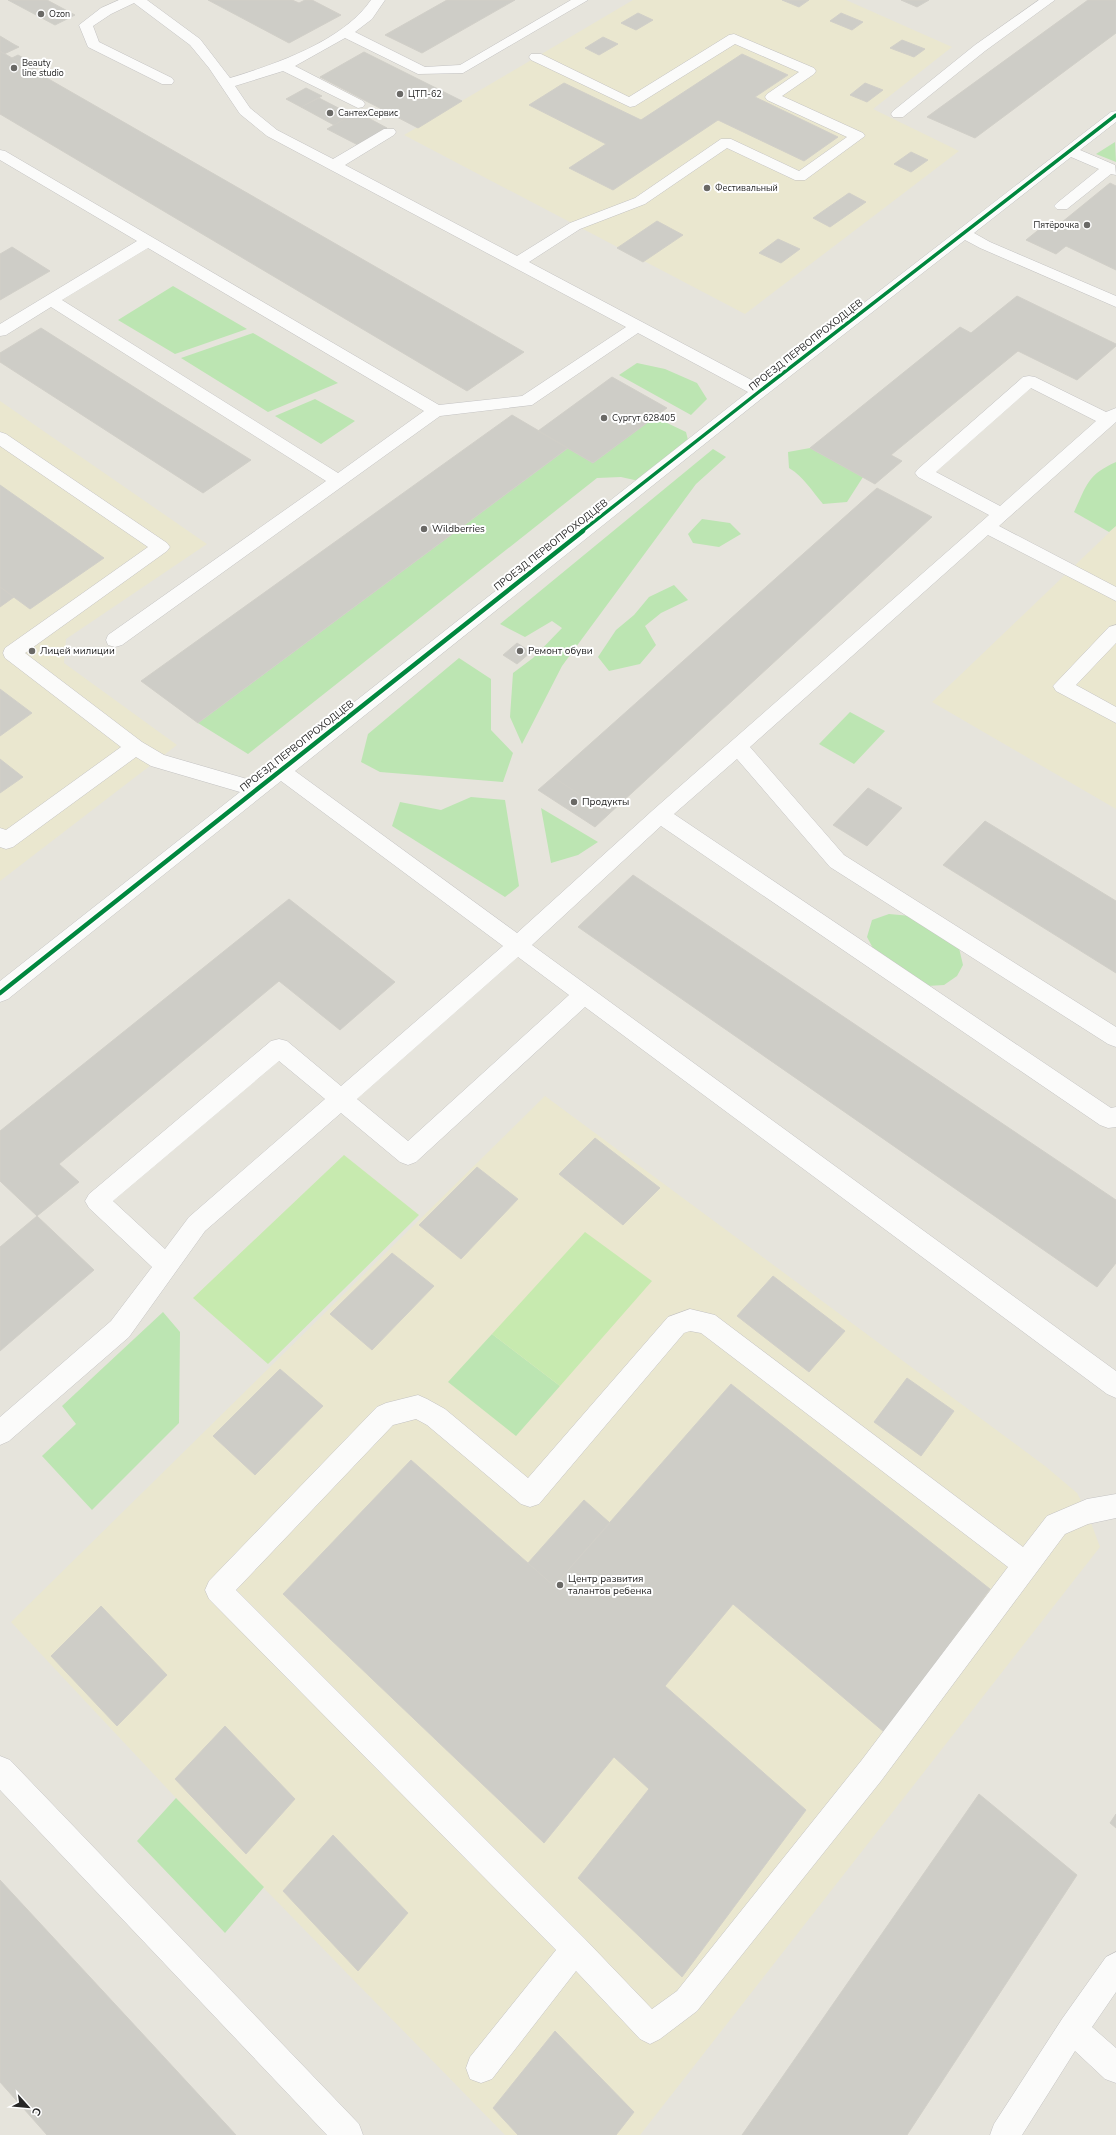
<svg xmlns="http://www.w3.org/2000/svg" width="1116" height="2135" font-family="'Nunito Sans',sans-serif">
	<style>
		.education { fill: #eae7cf }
		.green { fill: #bce5b2 }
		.pitch { fill: #c7eaaf }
		.building { fill: #cecdc7; stroke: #d1cfc8 }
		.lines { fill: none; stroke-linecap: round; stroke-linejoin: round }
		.minor-casing { stroke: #c3c2c2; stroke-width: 1 }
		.minor { fill: #fbfbfa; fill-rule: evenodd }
		.cycleway-far1-casing { stroke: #fff; stroke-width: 5.5 }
		.cycleway-casing { stroke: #fff; stroke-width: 7 }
		.cycleway-far1 { stroke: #00873e; stroke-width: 3.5 }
		.cycleway { stroke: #00873e; stroke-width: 4.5 }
		.poi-dot { fill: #6a6966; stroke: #fff; stroke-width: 1.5 }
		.labels { text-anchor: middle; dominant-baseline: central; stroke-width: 4; stroke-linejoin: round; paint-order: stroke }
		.far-poi-label { font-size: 9px; fill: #272727; stroke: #fff; text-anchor: start }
		.street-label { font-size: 10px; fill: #272727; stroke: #fff }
		.poi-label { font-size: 10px; fill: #272727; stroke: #fff; text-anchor: start }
	</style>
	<rect width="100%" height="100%" fill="#e6e4dc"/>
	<path class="education" d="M 633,0 L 846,0 L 952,47 L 873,109 L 959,151 L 745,314 L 404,135 Z
		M 0,401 L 207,544 L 66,639 L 64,663 L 177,745 L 0,881 Z
		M 1116,526 L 1116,809 L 932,702 Z
		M 545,1096 L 1045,1466 L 1077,1493 L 1087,1512 L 1100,1547 L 640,2135 L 505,2135 L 176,1798 L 11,1622 Z"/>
	<path class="green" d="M 1115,142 L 1116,162 L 1096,154 Z
		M 173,286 L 247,329 L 175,354 L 118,320 Z
		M 253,333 L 338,383 L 268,412 L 181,358 Z
		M 637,363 L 665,369 L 697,383 L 707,399 L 691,415 L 619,375 Z
		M 315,399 L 355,421 L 321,444 L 275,416 Z
		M 649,421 L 665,422 L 686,432 L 689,444 L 639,481 L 621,477 L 597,478 L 248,754 L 198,723 L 568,448 L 593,463 Z
		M 810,448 L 863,477 L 847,502 L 823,504 C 811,490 804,477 789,468 L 788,452 Z
		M 713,449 L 726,457 L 696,484 L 562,666 L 522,744 L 510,717 L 513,673 L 533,658 L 562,628 L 552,621 L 525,637 L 500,624 Z
		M 1116,462 L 1116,526 L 1109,532 L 1074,512 C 1087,485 1087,475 1116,462 Z
		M 702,519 L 730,523 L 741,534 L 719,547 L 693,543 L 688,534 Z
		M 674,585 L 688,600 L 661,613 L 645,626 L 656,645 L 640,664 L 609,671 L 598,657 L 616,630 L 634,615 L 649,597 Z
		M 459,658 L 491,679 L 491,730 L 513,753 L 503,782 L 380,772 L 361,762 L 368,734 Z
		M 850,712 L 885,731 L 854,764 L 819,744 Z
		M 471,797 L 505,800 L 519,886 L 505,897 L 392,826 L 400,802 L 441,810 Z
		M 541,808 L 598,842 L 578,855 L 551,863 Z
		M 889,914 L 911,916 L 959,948 L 963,965 L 957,976 L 944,985 L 927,986 L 875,952 L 867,937 L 872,920 Z
		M 163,1312 L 180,1332 L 179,1423 L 92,1510 L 42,1456 L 76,1424 L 62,1406 Z
		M 492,1334 L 560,1386 L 516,1436 L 448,1382 Z
		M 176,1798 L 264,1887 L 225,1933 L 137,1841 Z"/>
	<path class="pitch" d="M 344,1155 L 419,1215 L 268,1364 L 193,1298 Z
		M 585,1232 L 652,1281 L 560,1386 L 492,1334 Z"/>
	<path class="building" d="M 8,0 L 47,0 L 75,15 L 55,25 Z
		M 208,0 L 292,0 L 299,3 L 305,0 L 312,0 L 341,15 L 289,43 Z
		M 447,0 L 515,0 L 422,53 L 385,35 Z
		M 782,0 L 809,0 L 799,7 Z
		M 901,0 L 929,0 L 917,7 Z
		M 1088,0 L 1116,0 L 1116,33 L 975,138 L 927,117 Z
		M 638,13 L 653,20 L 636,30 L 621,23 Z
		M 841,13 L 863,22 L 852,30 L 830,21 Z
		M 0,36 L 15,45 L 19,47 L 4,54 L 0,51 Z
		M 603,37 L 618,44 L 599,55 L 585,48 Z
		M 902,40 L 925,49 L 914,57 L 890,48 Z
		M 0,51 L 12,58 L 524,352 L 467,391 L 0,114 Z
		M 364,52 L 462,101 L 418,128 L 320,77 Z
		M 742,54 L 788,75 L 755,97 L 838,137 L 804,161 L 718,120 L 613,190 L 569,168 L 606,144 L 529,105 L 564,83 L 641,120 Z
		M 18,55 L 40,67 L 33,70 L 12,58 Z
		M 865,83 L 883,90 L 867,102 L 850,95 Z
		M 306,88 L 322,96 L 301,107 L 286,99 Z
		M 319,98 L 352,115 L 334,125 L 301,107 Z
		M 357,112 L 387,128 L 358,145 L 327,129 Z
		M 911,152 L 928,160 L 911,172 L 894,164 Z
		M 1110,183 L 1116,186 L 1116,270 L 1066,246 L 1056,254 L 1026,240 L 1047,223 L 1056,227 Z
		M 849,193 L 866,202 L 830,227 L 813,218 Z
		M 657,221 L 683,235 L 643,262 L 617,248 Z
		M 778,239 L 800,249 L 781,263 L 759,253 Z
		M 12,247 L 50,271 L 0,300 L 0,254 Z
		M 1017,296 L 1116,344 L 1116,346 L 1077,380 L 1018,351 L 891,455 L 902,461 L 875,484 L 810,448 L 960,327 L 971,333 Z
		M 41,328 L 164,406 L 251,460 L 203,493 L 0,362 L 0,353 Z
		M 612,377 L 667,408 L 593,463 L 538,431 Z
		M 512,415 L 568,448 L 198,723 L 141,681 Z
		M 0,485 L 104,558 L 30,609 L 0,587 Z
		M 877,488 L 932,517 L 609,814 L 553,777 Z
		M 0,587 L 14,597 L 0,607 Z
		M 517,643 L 531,652 L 517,664 L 503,655 Z
		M 0,689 L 32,713 L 0,736 Z
		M 0,759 L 23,777 L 0,793 Z
		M 553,777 L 609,814 L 595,827 L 538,790 Z
		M 868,788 L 902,808 L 867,846 L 833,825 Z
		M 985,821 L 1116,901 L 1116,973 L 943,865 Z
		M 633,875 L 1116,1200 L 1116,1263 L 1097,1287 L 578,927 Z
		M 289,899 L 395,982 L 340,1030 L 279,981 L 59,1164 L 79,1182 L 37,1216 L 0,1181 L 0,1131 Z
		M 595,1138 L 660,1188 L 623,1225 L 559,1174 Z
		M 477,1167 L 518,1199 L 461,1259 L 419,1225 Z
		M 37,1216 L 94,1270 L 0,1351 L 0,1247 Z
		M 392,1253 L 434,1286 L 372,1350 L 330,1314 Z
		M 773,1276 L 845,1331 L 809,1372 L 737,1316 Z
		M 280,1369 L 323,1406 L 255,1475 L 213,1436 Z
		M 907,1378 L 954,1411 L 921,1456 L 874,1422 Z
		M 731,1384 L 990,1589 L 884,1732 L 733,1604 L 665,1686 L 806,1810 L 682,1977 L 578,1878 L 649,1789 L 614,1757 L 544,1843 L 283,1594 L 411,1460 L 554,1586 Z
		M 584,1500 L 610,1523 L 554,1586 L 528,1563 Z
		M 101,1606 L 167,1675 L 117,1726 L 51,1656 Z
		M 225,1726 L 295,1799 L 246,1854 L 175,1779 Z
		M 979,1794 L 1077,1875 L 907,2135 L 742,2135 Z
		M 1116,1814 L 1116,1828 L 1110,1823 Z
		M 333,1835 L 408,1913 L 358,1971 L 283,1891 Z
		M 0,1880 L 139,2030 L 236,2135 L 47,2135 L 0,2082 Z
		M 555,2031 L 634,2112 L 616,2135 L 518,2135 L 493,2108 Z"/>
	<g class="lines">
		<defs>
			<path id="minor" d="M 119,0 L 147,0 L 200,39 L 230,78 C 276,64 343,41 371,0 L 385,0 L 372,19 L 355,32 L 425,67 L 460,65 L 571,0 L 588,0 L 463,73 L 418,74 L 345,38 L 295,66 L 363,101 L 365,104 L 363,107 L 358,108 L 283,71 L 235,86 L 250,108 L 277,130 L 333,159 L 384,129 L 394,129 L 396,132 L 394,135 L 345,165 L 517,256 L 570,223 L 635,198 L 721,139 L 731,139 L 799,171 L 847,137 L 767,100 L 765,97 L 767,94 L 799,72 L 735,44 L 635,106 L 630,107 L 531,60 L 529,57 L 531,54 L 541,54 L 629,97 L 729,35 L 734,34 L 814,68 L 816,71 L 814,74 L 782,96 L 863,133 L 865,136 L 805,180 L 795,180 L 727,148 L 645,204 L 580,229 L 529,262 L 759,384 L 1111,112 L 1116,111 L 1116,122 L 1080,150 L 1115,165 L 1116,175 L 1111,174 L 1067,209 L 1057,209 L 1054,206 L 1057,203 L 1099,169 L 1071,157 L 974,233 L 990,242 L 1116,296 L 1116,307 L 980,248 L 965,240 L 766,395 L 295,771 L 517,933 L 653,810 L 989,515 L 918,477 L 915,473 L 918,469 L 1023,377 L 1029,376 L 1035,377 L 1106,412 L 1116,408 L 1116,422 L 999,526 L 1116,587 L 1116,601 L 988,535 L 750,747 L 844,855 L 1116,1027 L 1116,1047 L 1108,1044 L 830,867 L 737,759 L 674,814 L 1111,1108 L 1116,1107 L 1116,1127 L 1108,1128 L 1100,1125 L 661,826 L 532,945 L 1116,1371 L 1116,1398 L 1107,1394 L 585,1007 L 416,1162 L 408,1165 L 400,1162 L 341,1113 L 205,1231 L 129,1337 L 9,1441 L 0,1445 L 0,1417 L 111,1321 L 152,1267 L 89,1208 L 85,1201 L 89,1194 L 271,1041 L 279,1039 L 287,1041 L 341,1086 L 503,946 L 281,781 L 8,999 L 0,1002 L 0,981 L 240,792 L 151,766 L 136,757 L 13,847 L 6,849 L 0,847 L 0,828 L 6,830 L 121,747 L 5,658 L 3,653 L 5,648 L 148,547 L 0,446 L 0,432 L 6,434 L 167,543 L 170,547 L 167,551 L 25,653 L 142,742 L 164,755 L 254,781 L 748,392 L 638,333 L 532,405 L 440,416 L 122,645 L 115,647 L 108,645 L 106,640 L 108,635 L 326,481 L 51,307 L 6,335 L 0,336 L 0,324 L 137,241 L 0,160 L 0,150 L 5,151 L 439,405 L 522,396 L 626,327 L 267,136 L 240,114 L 209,68 L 190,45 L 134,3 L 111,14 L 93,26 L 99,42 L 172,78 L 174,81 L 172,84 L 162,84 L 88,47 L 79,25 L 101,8 ZM 148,248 L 424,411 L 338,473 L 62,300 ZM 1031,388 L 1096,421 L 1000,506 L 936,472 ZM 518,957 L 569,995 L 408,1141 L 357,1099 ZM 279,1061 L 325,1099 L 189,1217 L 165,1249 L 113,1201 Z
				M 1039,0 L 1055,0 L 985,51 L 903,117 L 893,117 L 891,114 L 893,111 L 975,45 Z
				M 1116,625 L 1116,643 L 1076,685 L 1116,707 L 1116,723 L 1056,691 L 1053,686 L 1109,627 Z
				M 690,1309 L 715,1315 L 1023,1547 L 1047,1516 L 1087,1499 L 1116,1494 L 1116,1518 L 1088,1524 L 1065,1534 L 881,1781 L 697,2011 L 660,2039 L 650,2044 L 640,2039 L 576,1971 L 492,2079 L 481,2083 L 470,2079 L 466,2068 L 470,2057 L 556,1950 L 209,1599 L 205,1590 L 209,1581 L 377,1407 L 386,1403 L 418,1395 L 427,1399 L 445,1409 L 528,1478 L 668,1317 ZM 690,1331 L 701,1333 L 1008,1567 L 861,1761 L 677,1991 L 652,2009 L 585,1939 L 236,1590 L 393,1425 L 416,1419 L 427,1425 L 521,1504 L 530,1507 L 539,1504 L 684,1333 Z
				M 0,1756 L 10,1760 L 359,2124 L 363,2135 L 327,2135 L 0,1790 Z
				M 1116,1952 L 1116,1992 L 1092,2027 L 1116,2048 L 1116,2083 L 1105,2079 L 1075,2051 L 1022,2135 L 990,2135 L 994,2124 L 1062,2019 L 1106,1957 Z"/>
		</defs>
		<use href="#minor" class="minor-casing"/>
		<use href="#minor" class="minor"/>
		<defs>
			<path id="cycleway-far1" d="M 581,532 L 760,391 L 1116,115"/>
			<path id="cycleway" d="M 0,993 L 583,531"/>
		</defs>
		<use href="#cycleway-far1" class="cycleway-far1-casing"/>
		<use href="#cycleway" class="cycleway-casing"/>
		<use href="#cycleway-far1" class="cycleway-far1"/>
		<use href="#cycleway" class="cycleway"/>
	</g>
	<g class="poi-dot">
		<circle cx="41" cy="14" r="4"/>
		<circle cx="14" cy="68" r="4"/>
		<circle cx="400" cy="94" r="4"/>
		<circle cx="330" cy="113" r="4"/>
		<circle cx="707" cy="188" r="4"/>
		<circle cx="1087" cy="225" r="4"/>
		<circle cx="604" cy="418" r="4"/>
		<circle cx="424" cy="529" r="4"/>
		<circle cx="32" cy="651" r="4"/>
		<circle cx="520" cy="651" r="4"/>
		<circle cx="574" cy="802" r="4"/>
		<circle cx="560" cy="1585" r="4"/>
	</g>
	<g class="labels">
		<g class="far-poi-label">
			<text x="49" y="14">Ozon</text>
			<text x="22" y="63">Beauty<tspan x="22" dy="10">line studio</tspan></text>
			<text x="408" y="94">ЦТП-62</text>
			<text x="338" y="113">СантехСервис</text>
			<text x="715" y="188">Фестивальный</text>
			<text x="1079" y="225" text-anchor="end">Пятёрочка</text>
			<text x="612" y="418">Сургут 628405</text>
		</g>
		<g class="street-label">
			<text transform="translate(806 345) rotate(-38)">ПРОЕЗД ПЕРВОПРОХОДЦЕВ</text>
			<text transform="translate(551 545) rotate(-38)">ПРОЕЗД ПЕРВОПРОХОДЦЕВ</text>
			<text transform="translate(297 746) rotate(-38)">ПРОЕЗД ПЕРВОПРОХОДЦЕВ</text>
		</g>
		<g class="poi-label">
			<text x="432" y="529">Wildberries</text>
			<text x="40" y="651">Лицей милиции</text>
			<text x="528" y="651">Ремонт обуви</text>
			<text x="582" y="802">Продукты</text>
			<text x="568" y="1579">Центр развития<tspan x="568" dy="12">талантов ребенка</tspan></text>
		</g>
	</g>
	<g transform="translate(28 2107) rotate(117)" stroke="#ffffff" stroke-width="3" paint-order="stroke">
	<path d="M0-3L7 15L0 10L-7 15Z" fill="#272727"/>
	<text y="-6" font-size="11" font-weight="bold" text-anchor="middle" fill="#272727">С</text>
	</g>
</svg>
